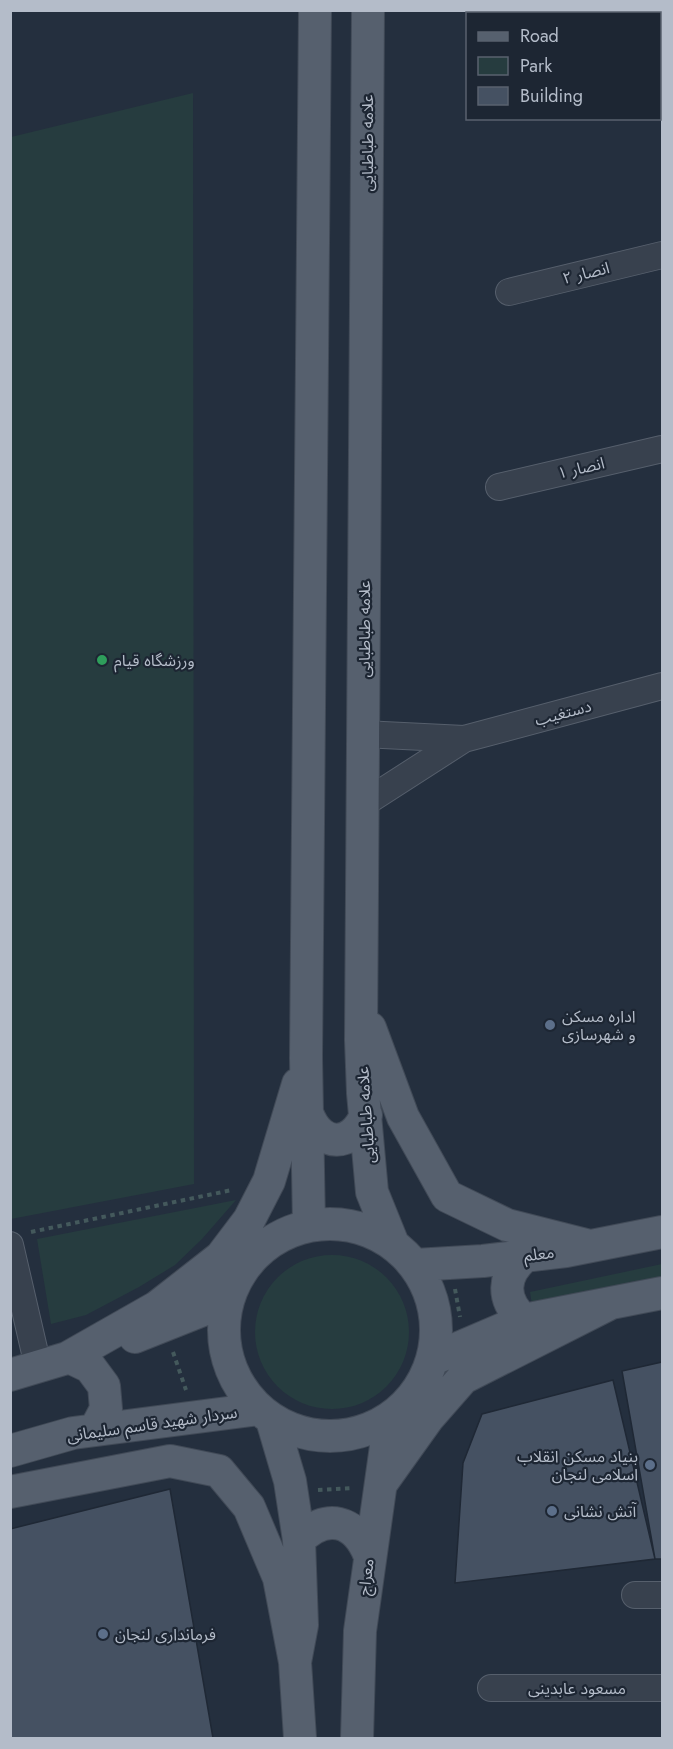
<svg xmlns="http://www.w3.org/2000/svg" width="673" height="1749" font-family="Jost,'Noto Sans Arabic',sans-serif">
	<style>
		.green { fill: #263c3f }
		.building { fill: #455162; stroke: #1f2835; stroke-width: 1.5 }
		.lines { fill: none; stroke-linecap: round; stroke-linejoin: round }
		.minor-casing { stroke: #565f6c; stroke-width: 28 }
		.major-casing { stroke: #414a57; stroke-width: 34 }
		.path { stroke: #44595c; stroke-width: 4; stroke-dasharray: 4.5 4.5; stroke-linecap: butt }
		.minor { stroke: #38414e; stroke-width: 26 }
		.major { stroke: #56606e; stroke-width: 32 }
		.leisure-dot { fill: #2e9e5b; stroke: #1d2633; stroke-width: 2 }
		.service-dot { fill: #5c6f8a; stroke: #1d2633; stroke-width: 2 }
		.labels { text-anchor: middle; dominant-baseline: central; stroke-width: 4.5; stroke-linejoin: round; paint-order: stroke }
		.street-label { font-size: 16px; fill: #b4bcc9; stroke: #1d2633 }
		.poi-label { font-size: 16px; fill: #b4bcc9; stroke: #1d2633; text-anchor: start }
	</style>
	<rect width="100%" height="100%" fill="#242f3e"/>
	<path class="green" d="M 193,93 L 194,1184 L 11,1219 L 11,137 Z
		M 236,1200 L 202,1239 L 175,1265 L 139,1287 L 86,1315 L 51,1324 L 37,1239 Z
		M255 1332a77 77 0 1 1 154 0a77 77 0 1 1-154 0Z
		M 662,1264 L 662,1284 L 533,1312 L 530,1292 Z"/>
	<path class="building" d="M 662,1362 L 662,1559 L 655,1559 L 622,1371 Z
		M 613,1380 L 655,1559 L 455,1583 L 463,1463 L 482,1414 Z
		M 170,1489 L 213,1738 L 10,1738 L 10,1529 Z"/>
	<g class="lines">
		<defs>
			<path id="minor" d="M 660,66 L 662,65
				M 509,292 L 662,255
				M 499,487 L 662,449
				M 363,734 L 464,739
				M 363,804 L 464,739 L 662,686
				M 10,1245 L 38,1366
				M 635,1595 L 662,1595
				M 491,1688 L 662,1688"/>
			<path id="major" d="M 368,10 L 361,1040 L 363,1093 L 372,1192 L 393,1244
				M 370,1028 L 403,1117 L 447,1196 L 507,1225 L 590,1246
				M 308,1115 C 321,1148 352,1148 366,1115
				M224 1330a106 106 0 1 1 212 0a106 106 0 1 1-212 0Z
				M 309,1225 L 306,1058 L 315,10
				M 415,1265 L 483,1261 L 566,1251 L 662,1232
				M 524,1320 C 501,1300 502,1275 525,1256
				M 135,1337 L 203,1310 L 233,1281
				M 69,1357 L 157,1307 L 221,1257 L 249,1220 L 269,1181 L 298,1084
				M 69,1357 L 90,1367 L 104,1386 L 106,1409 L 95,1430
				M 433,1359 L 524,1320 L 662,1293
				M 10,1375 L 87,1352
				M 272,1420 L 290,1481 L 299,1540 L 302,1625 L 295,1662 L 300,1738
				M 10,1451 L 73,1433 L 259,1409
				M 383,1481 L 428,1418 L 463,1378 L 609,1304
				M 10,1492 L 170,1461 L 219,1471 L 249,1507 L 279,1578 L 295,1662
				M 299,1540 C 326,1512 355,1520 369,1554
				M 357,1738 L 360,1631 L 390,1418"/>
		</defs>
		<use href="#minor" class="minor-casing"/>
		<use href="#major" class="major-casing"/>
		<path class="path" d="M 31,1232 L 232,1190
			M 455,1289 L 460,1317
			M 173,1352 L 186,1390
			M 318,1490 L 353,1488"/>
		<use href="#minor" class="minor"/>
		<use href="#major" class="major"/>
	</g>
	<circle class="leisure-dot" cx="102" cy="660" r="6"/>
	<g class="service-dot">
		<circle cx="550" cy="1025" r="6"/>
		<circle cx="650" cy="1465" r="6"/>
		<circle cx="552" cy="1511" r="6"/>
		<circle cx="103" cy="1634" r="6"/>
	</g>
	<g class="labels">
		<g class="street-label">
			<text transform="translate(367 143) rotate(-90)">علامه طباطبایی</text>
			<text transform="translate(586 273) rotate(-14)">انصار ۲</text>
			<text transform="translate(581 468) rotate(-13)">انصار ۱</text>
			<text transform="translate(364 629) rotate(-90)">علامه طباطبایی</text>
			<text transform="translate(563 713) rotate(-15)">دستغیب</text>
			<text transform="translate(366 1115) rotate(-94)">علامه طباطبایی</text>
			<text transform="translate(539 1254) rotate(-7)">معلم</text>
			<text transform="translate(152 1424) rotate(-8)">سردار شهید قاسم سلیمانی</text>
			<text transform="translate(366 1577) rotate(-83)">معراج</text>
			<text x="577" y="1688">مسعود عابدینی</text>
		</g>
		<g class="poi-label">
			<text x="114" y="660">ورزشگاه قیام</text>
			<text x="562" y="1016">اداره مسکن<tspan x="562" dy="18">و شهرسازی</tspan></text>
			<text x="638" y="1456" text-anchor="end">بنیاد مسکن انقلاب<tspan x="638" dy="18">اسلامی لنجان</tspan></text>
			<text x="564" y="1511">آتش نشانی</text>
			<text x="115" y="1634">فرمانداری لنجان</text>
		</g>
	</g>
	<rect width="673" height="1749" fill="none" stroke="#b4bcc9" stroke-width="24"/>
	<rect x="466" y="12" width="195" height="108" fill="#1d2633" stroke="#59626f" stroke-width="1.5"/>
	<rect x="478" y="32" width="30" height="9" fill="#56606e" stroke="#59626f" stroke-width="1.5"/>
	<text x="520" y="42" font-size="18" fill="#b4bcc9">Road</text>
	<rect x="478" y="57" width="30" height="18" fill="#263c3f" stroke="#59626f" stroke-width="1.5"/>
	<text x="520" y="72" font-size="18" fill="#b4bcc9">Park</text>
	<rect x="478" y="87" width="30" height="18" fill="#455162" stroke="#59626f" stroke-width="1.5"/>
	<text x="520" y="102" font-size="18" fill="#b4bcc9">Building</text>
</svg>
